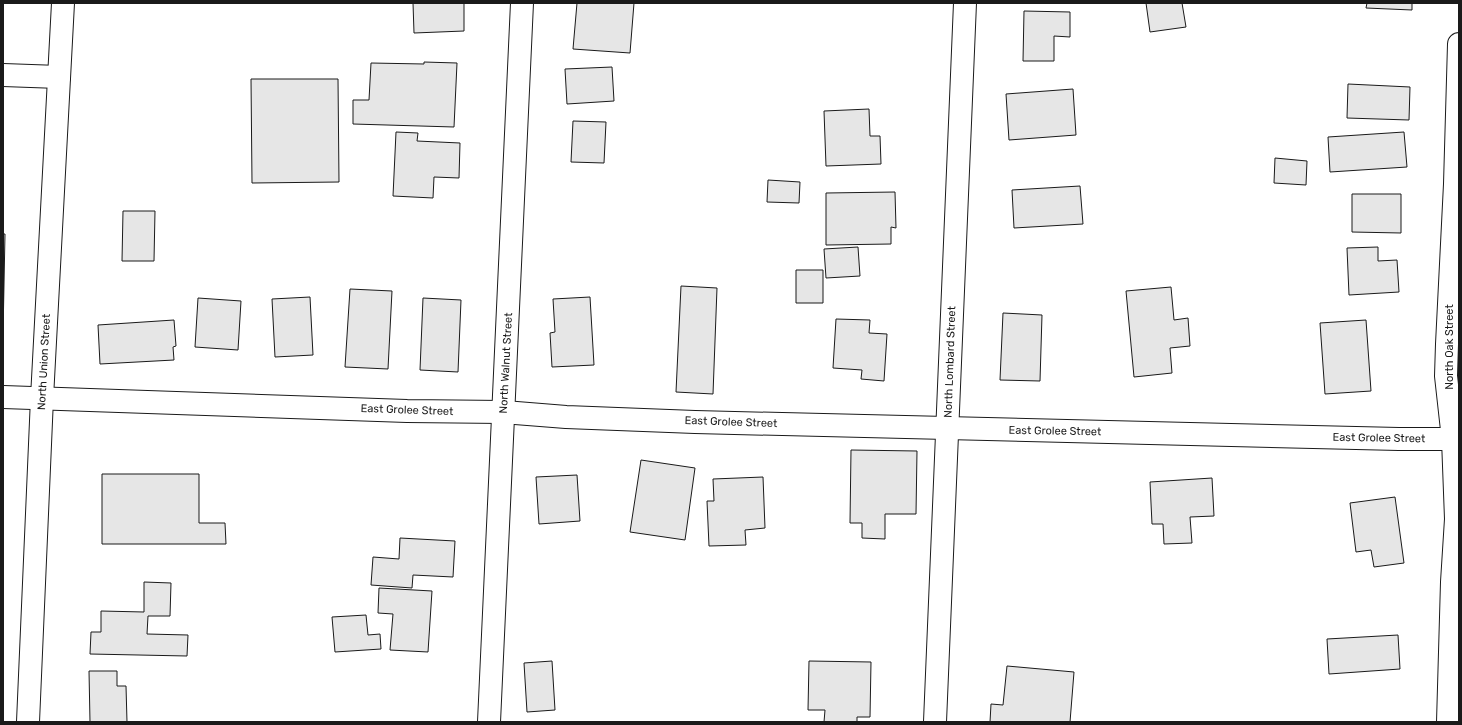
<svg xmlns="http://www.w3.org/2000/svg" width="1462" height="725" font-family="Rubik,sans-serif">
	<style>
		.building { fill: #e6e6e6; stroke: #1a1a1a }
		.lines { fill: none; stroke-linecap: round; stroke-linejoin: round }
		.street-casing { stroke: #1a1a1a; stroke-width: 24 }
		.secondary-casing { stroke: #1a1a1a; stroke-width: 24 }
		.primary-casing { stroke: #1a1a1a; stroke-width: 24 }
		.street { stroke: #fff; stroke-width: 22 }
		.secondary { stroke: #fff; stroke-width: 22 }
		.primary { stroke: #fff; stroke-width: 22 }
		.labels { text-anchor: middle; dominant-baseline: central; stroke-width: 3; stroke-linejoin: round; paint-order: stroke }
		.street-label { font-size: 11px; fill: #1a1a1a; stroke: #fff }
	</style>
	<rect width="100%" height="100%" fill="#fff"/>
	<path class="building" d="M 413,3 L 464,3 L 464,31 L 414,33 Z
		M 577,3 L 634,3 L 630,53 L 573,49 Z
		M 1146,3 L 1182,3 L 1186,27 L 1150,32 Z
		M 1367,3 L 1412,3 L 1412,10 L 1366,8 Z
		M 1024,11 L 1070,12 L 1070,37 L 1054,36 L 1054,61 L 1023,61 Z
		M 424,62 L 457,63 L 454,127 L 353,124 L 353,100 L 369,100 L 371,63 L 424,64 Z
		M 612,67 L 614,101 L 567,104 L 565,69 Z
		M 251,79 L 338,79 L 339,182 L 252,183 Z
		M 1348,84 L 1410,87 L 1409,120 L 1347,118 Z
		M 1073,89 L 1076,135 L 1009,140 L 1006,94 Z
		M 869,109 L 870,136 L 880,136 L 881,164 L 826,166 L 824,111 Z
		M 573,121 L 606,122 L 604,163 L 571,162 Z
		M 396,132 L 418,133 L 417,141 L 460,143 L 459,178 L 434,177 L 433,198 L 393,196 Z
		M 1404,132 L 1407,167 L 1330,172 L 1328,137 Z
		M 1275,158 L 1307,161 L 1306,185 L 1274,183 Z
		M 768,180 L 800,182 L 799,203 L 767,202 Z
		M 1080,186 L 1083,224 L 1014,228 L 1012,190 Z
		M 895,192 L 896,228 L 891,227 L 891,244 L 826,245 L 826,193 Z
		M 1352,194 L 1401,194 L 1401,233 L 1352,232 Z
		M 123,211 L 155,211 L 154,261 L 122,261 Z
		M 3,234 L 5,234 L 3,335 Z
		M 858,247 L 860,276 L 826,278 L 824,249 Z
		M 1378,247 L 1378,261 L 1397,260 L 1399,292 L 1349,295 L 1347,248 Z
		M 796,270 L 823,270 L 823,303 L 796,303 Z
		M 681,286 L 717,288 L 713,394 L 676,392 Z
		M 1171,287 L 1174,320 L 1188,318 L 1190,346 L 1170,348 L 1172,373 L 1134,377 L 1126,291 Z
		M 350,289 L 392,291 L 388,369 L 345,367 Z
		M 310,297 L 313,355 L 275,357 L 272,299 Z
		M 590,297 L 594,365 L 552,367 L 550,333 L 555,332 L 553,299 Z
		M 198,298 L 241,301 L 238,350 L 195,347 Z
		M 423,298 L 461,300 L 458,372 L 420,370 Z
		M 1003,313 L 1042,315 L 1040,381 L 1000,380 Z
		M 836,319 L 870,320 L 869,333 L 887,334 L 884,381 L 861,379 L 862,370 L 833,368 Z
		M 174,320 L 176,346 L 173,347 L 174,360 L 100,364 L 98,325 Z
		M 1366,320 L 1371,391 L 1325,394 L 1320,323 Z
		M 851,450 L 917,451 L 916,514 L 885,514 L 885,539 L 862,538 L 862,523 L 850,523 Z
		M 641,460 L 695,468 L 685,540 L 630,532 Z
		M 102,474 L 199,474 L 199,523 L 225,523 L 226,544 L 102,544 Z
		M 577,475 L 580,521 L 539,524 L 536,477 Z
		M 763,477 L 765,528 L 745,530 L 746,545 L 709,546 L 707,501 L 714,501 L 713,479 Z
		M 1212,478 L 1214,516 L 1190,517 L 1192,543 L 1164,544 L 1163,524 L 1152,524 L 1150,482 Z
		M 1395,497 L 1404,563 L 1374,567 L 1371,550 L 1356,552 L 1350,503 Z
		M 400,538 L 455,541 L 453,577 L 413,575 L 412,588 L 371,585 L 373,557 L 399,559 Z
		M 144,582 L 171,583 L 170,616 L 148,616 L 147,634 L 188,635 L 187,656 L 90,654 L 91,632 L 101,632 L 101,611 L 144,612 Z
		M 379,588 L 432,591 L 428,652 L 390,650 L 393,614 L 378,613 Z
		M 366,615 L 368,635 L 380,634 L 381,649 L 335,652 L 332,617 Z
		M 1398,635 L 1400,669 L 1329,674 L 1327,639 Z
		M 552,661 L 555,710 L 527,712 L 524,663 Z
		M 809,661 L 871,662 L 870,717 L 857,717 L 857,722 L 824,722 L 825,710 L 808,710 Z
		M 1007,666 L 1074,672 L 1070,722 L 990,722 L 991,704 L 1003,705 Z
		M 89,671 L 117,671 L 117,686 L 126,686 L 127,722 L 90,722 Z"/>
	<g class="lines">
		<defs>
			<path id="street" d="M 3,75 L 59,77
				M 489,722 L 522,3
				M 935,722 L 965,3
				M 1448,722 L 1452,582 L 1456,519 L 1453,439 L 1446,376 L 1447,344 L 1455,184 L 1459,44"/>
			<path id="secondary" d="M 3,397 L 407,411 L 503,412 L 566,417 L 695,422 L 1399,439 L 1459,439"/>
			<path id="primary" d="M 28,722 L 42,398 L 63,3"/>
		</defs>
		<use href="#street" class="street-casing"/>
		<use href="#secondary" class="secondary-casing"/>
		<use href="#primary" class="primary-casing"/>
		<use href="#street" class="street"/>
		<use href="#secondary" class="secondary"/>
		<use href="#primary" class="primary"/>
	</g>
	<g class="labels">
		<g class="street-label">
			<text transform="translate(1449 347) rotate(-90)">North Oak Street</text>
			<text transform="translate(44 362) rotate(-87)">North Union Street</text>
			<text transform="translate(950 362) rotate(-88)">North Lombard Street</text>
			<text transform="translate(506 363) rotate(-87)">North Walnut Street</text>
			<text transform="translate(407 410) rotate(2)">East Grolee Street</text>
			<text transform="translate(731 422) rotate(2)">East Grolee Street</text>
			<text transform="translate(1055 431) rotate(1)">East Grolee Street</text>
			<text transform="translate(1379 438) rotate(1)">East Grolee Street</text>
		</g>
	</g>
	<rect width="1462" height="725" fill="none" stroke="#1a1a1a" stroke-width="8"/>
</svg>
